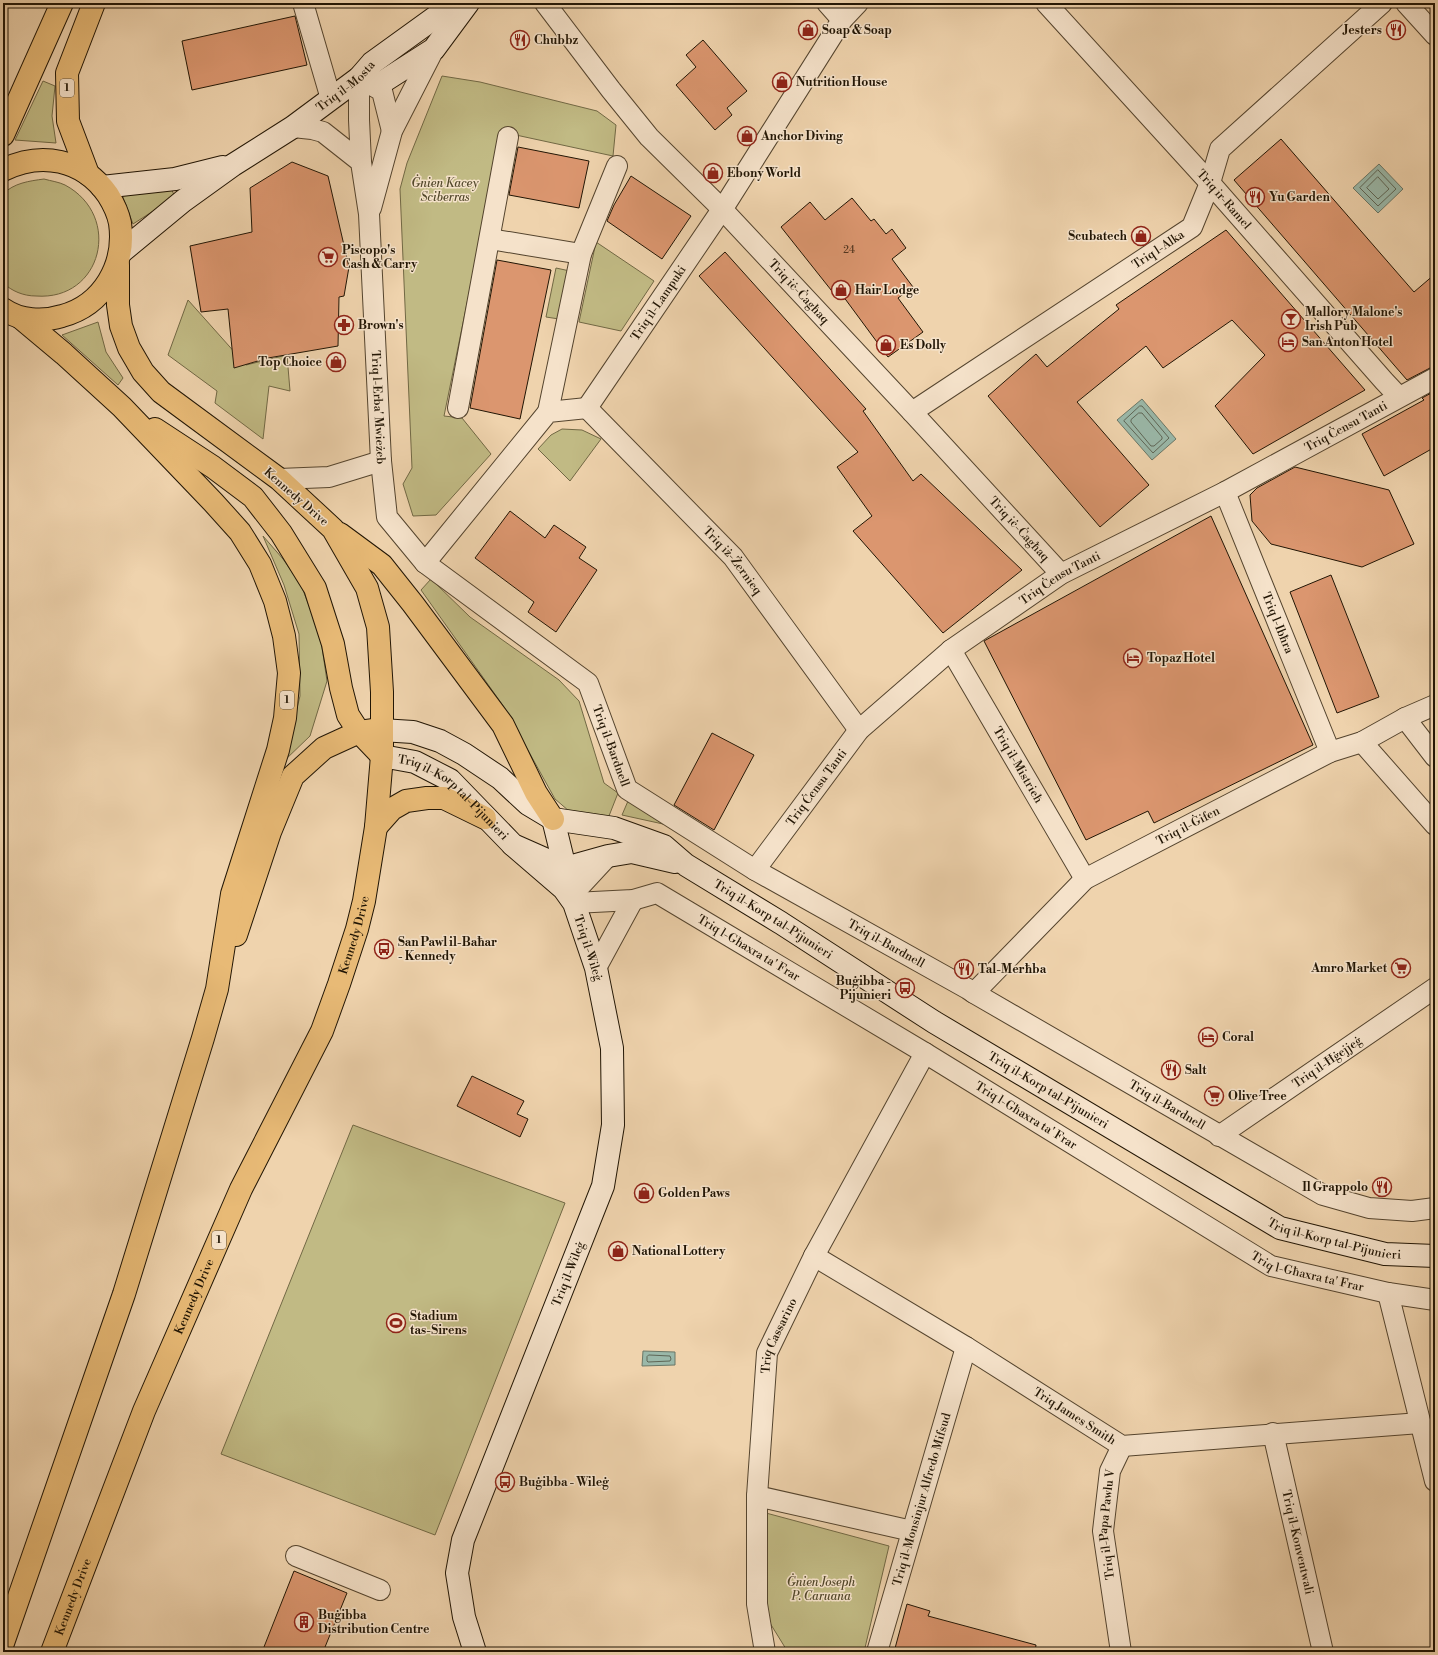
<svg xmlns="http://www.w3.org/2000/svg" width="1438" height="1655" font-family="'Libre Bodoni',serif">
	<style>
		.green { fill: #c1ba84; stroke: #716844 }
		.water { fill: #9ab8a9; stroke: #6a7767 }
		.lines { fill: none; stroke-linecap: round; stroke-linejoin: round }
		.shore { stroke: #5e6656; stroke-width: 1 }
		.building { fill: #db966f; stroke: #211504 }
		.street-casing { stroke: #54442e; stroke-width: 22 }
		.secondary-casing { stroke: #211504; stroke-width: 24 }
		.highway-casing { stroke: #211504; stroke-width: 24 }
		.street { stroke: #f5e2ca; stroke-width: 20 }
		.secondary { stroke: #f5e2ca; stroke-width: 22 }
		.highway { stroke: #e8ba76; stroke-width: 22 }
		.labels { text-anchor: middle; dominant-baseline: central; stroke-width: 3; stroke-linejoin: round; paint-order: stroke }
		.number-label { font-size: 10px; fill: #50351f }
		.shield { fill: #f5e2ca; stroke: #61523f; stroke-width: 1 }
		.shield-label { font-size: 11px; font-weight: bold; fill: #211504 }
		.poi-label { font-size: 12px; font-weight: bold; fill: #211504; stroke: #f5e2ca; text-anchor: start }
		.street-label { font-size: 12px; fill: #211504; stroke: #f5e2ca }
		.park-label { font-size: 12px; font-style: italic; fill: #51472a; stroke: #f5e2ca }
	</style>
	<rect width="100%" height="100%" fill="#efd3ad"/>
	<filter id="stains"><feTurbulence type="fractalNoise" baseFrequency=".005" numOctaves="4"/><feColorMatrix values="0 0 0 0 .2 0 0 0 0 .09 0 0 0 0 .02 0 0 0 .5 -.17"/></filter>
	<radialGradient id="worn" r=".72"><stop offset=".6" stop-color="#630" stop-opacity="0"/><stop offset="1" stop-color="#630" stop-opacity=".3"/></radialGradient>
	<path class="green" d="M 442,76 L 480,82 L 597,111 L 616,125 L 613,156 L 502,132 L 444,416 L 462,418 L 491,454 L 436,515 L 413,516 L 403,484 L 412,468 L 400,189 L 407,163 Z
		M 43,81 L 55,86 L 52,116 L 56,143 L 15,140 Z
		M 44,179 C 51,181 59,182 65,185 C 123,216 102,301 36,296 C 23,296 12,291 3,283 L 3,194 C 14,183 29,181 44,179 Z
		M 170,186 L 175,197 L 133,224 L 121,192 Z
		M 596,242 L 654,281 L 621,331 L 579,322 Z
		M 556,268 L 570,271 L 559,319 L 546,317 Z
		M 188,300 L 246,365 L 287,355 L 290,391 L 269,386 L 263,439 L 215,403 L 217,391 L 168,355 Z
		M 98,322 L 106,352 L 123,378 L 118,385 L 62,335 Z
		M 562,429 L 582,430 L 601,439 L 570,481 L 538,449 L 551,435 Z
		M 263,536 L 283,559 L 301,585 L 320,634 L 327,681 L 310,736 L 284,761 L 300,696 L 299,634 L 284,585 Z
		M 431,579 L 470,617 L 559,680 L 579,701 L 604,783 L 618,793 L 607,821 L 569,811 L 555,799 L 504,707 L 421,590 Z
		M 628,801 L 663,824 L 622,815 Z
		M 353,1125 L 565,1203 L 435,1535 L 221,1454 Z
		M 766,1513 L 889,1546 L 864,1652 L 796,1652 L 786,1649 L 765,1615 Z"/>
	<path class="water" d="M 1379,164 L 1403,189 L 1378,213 L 1353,188 Z
		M 1142,399 L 1176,439 L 1152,460 L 1117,420 Z
		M 643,1351 L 675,1352 L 675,1365 L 642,1366 Z"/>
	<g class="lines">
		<path class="shore" d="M 1378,170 L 1396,189 L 1378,206 L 1360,188 Z
			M 1378,177 L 1389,189 L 1378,199 L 1367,188 Z
			M 1140,406 L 1142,406 L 1169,438 L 1153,453 L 1124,421 Z
			M 1139,413 L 1142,413 L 1162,437 L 1162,439 L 1154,446 L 1151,446 L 1131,422 L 1131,420 Z
			M 649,1355 L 670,1356 L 671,1359 L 670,1361 L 648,1362 L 647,1361 L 647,1357 Z"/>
	</g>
	<path class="building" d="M 295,16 L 307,65 L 192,90 L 182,41 Z
		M 703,40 L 747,91 L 727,108 L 732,115 L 715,130 L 676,85 L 696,67 L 686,55 Z
		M 1281,139 L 1414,292 L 1435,274 L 1435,367 L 1430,368 L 1407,380 L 1234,180 Z
		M 518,147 L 589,161 L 579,208 L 509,195 Z
		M 292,162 L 328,176 L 349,267 L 344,296 L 339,297 L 338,346 L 268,358 L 234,368 L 228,309 L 201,312 L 190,246 L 252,232 L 250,188 Z
		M 631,176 L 691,216 L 662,259 L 607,221 L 614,205 Z
		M 852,198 L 871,221 L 874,219 L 886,234 L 892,229 L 906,248 L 892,259 L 913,287 L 898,298 L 923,332 L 888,357 L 843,296 L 839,300 L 781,227 L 810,202 L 825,220 Z
		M 1226,230 L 1365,390 L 1253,454 L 1215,406 L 1265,355 L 1232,320 L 1163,368 L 1146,346 L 1077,402 L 1149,485 L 1100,527 L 988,396 L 1036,354 L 1047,367 L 1119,309 L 1116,305 Z
		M 725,252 L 866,409 L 863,411 L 913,481 L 921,474 L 1022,570 L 943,633 L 853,531 L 872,516 L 837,467 L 858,452 L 699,276 Z
		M 497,260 L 551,270 L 520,419 L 470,408 Z
		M 1435,391 L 1435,447 L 1384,476 L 1362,434 L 1424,400 L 1422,398 Z
		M 1295,467 L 1389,490 L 1414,544 L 1362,567 L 1271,544 L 1252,521 L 1250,495 L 1257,488 Z
		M 510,511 L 545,538 L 554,525 L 586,547 L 579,558 L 597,570 L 556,632 L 528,612 L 534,602 L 475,558 Z
		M 1211,516 L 1313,745 L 1154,823 L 1148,811 L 1086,840 L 984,641 Z
		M 1331,575 L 1379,697 L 1337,713 L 1290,592 Z
		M 712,733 L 754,755 L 714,830 L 674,805 Z
		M 472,1076 L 524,1101 L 517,1114 L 528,1119 L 520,1137 L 457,1106 Z
		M 294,1571 L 347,1593 L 323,1652 L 262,1652 Z
		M 907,1604 L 930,1611 L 928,1616 L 1036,1645 L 1035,1652 L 894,1652 Z"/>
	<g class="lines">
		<defs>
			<g id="street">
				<path d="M 303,3 L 331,99"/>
				<path id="s1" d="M 545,3 L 611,90 L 649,137 L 722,209 L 912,412 L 1061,574"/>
				<path d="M 827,3 L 842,20"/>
				<path id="s2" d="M 1046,3 L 1210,183 L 1384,381 L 1399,397"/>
				<path d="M 1406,3 L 1435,35"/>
				<path id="s3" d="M 293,127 L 312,129 L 323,132 L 361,162 L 369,214 L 381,461 L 387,517 L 425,563 L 588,683 L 627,789 L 755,870 L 968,989 L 974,993 L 1323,1195 L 1369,1208 L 1412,1211 L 1435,1208"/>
				<path d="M 361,162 L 359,120 L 359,78 L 382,91 L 392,131"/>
				<path d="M 371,208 L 392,131 L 434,49"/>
				<path d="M 490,239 L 581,254"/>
				<path d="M 458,408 L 508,137"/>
				<path id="s4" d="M 587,408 L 727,202 L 842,20 L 858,3"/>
				<path id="s5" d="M 587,408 L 733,557 L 859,730"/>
				<path d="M 548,412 L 581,254 L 617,166"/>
				<path id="s6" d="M 912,412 L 1192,227 L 1210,183 L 1220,149 L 1382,3"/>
				<path d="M 279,479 L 329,477 L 381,461"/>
				<path id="s7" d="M 1225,492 L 1330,752"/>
				<path d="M 425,563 L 548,412 L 587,408"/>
				<path id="s8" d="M 951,650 L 1085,879"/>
				<path d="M 1405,718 L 1435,757"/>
				<path d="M 1362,742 L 1435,825"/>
				<path id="s9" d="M 755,870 L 859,730 L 951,650 L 1061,574 L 1225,492 L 1435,378"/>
				<path d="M 570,897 L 608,856"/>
				<path id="s10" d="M 574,903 L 633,900 L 657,893 L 925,1053 L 1271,1266 L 1388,1293 L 1435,1300"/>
				<path d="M 596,968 L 633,900"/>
				<path id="s11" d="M 974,993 L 1085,879 L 1330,752 L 1362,742 L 1405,718 L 1435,705"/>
				<path id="s12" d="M 1219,1136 L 1435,988"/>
				<path id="s13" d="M 814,1256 L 966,1347 L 1122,1446 L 1420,1423"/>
				<path d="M 1388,1293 L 1435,1481"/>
				<path id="s14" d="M 1273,1433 L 1323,1652"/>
				<path d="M 757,1496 L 912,1531"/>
				<path d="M 296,1556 L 380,1590"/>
				<path id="s15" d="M 765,1652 L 757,1604 L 757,1496 L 767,1353 L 814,1256 L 925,1053"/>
				<path id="s16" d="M 877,1652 L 966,1347"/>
				<path id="s17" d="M 1121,1652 L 1103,1531 L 1110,1471 L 1122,1446"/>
			</g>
			<g id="secondary">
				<path d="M 359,78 L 381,83 L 434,49 L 468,3"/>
				<path d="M 102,187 L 175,179 L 223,167"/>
				<path id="s18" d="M 120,253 L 183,201 L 233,165 L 293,127 L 359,78 L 372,63 L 455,3"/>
				<path id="s19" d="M 381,730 L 413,732 L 440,741 L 464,754 L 500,778 L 528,804 L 553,819 L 614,828 L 664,846 L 686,865 L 781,923 L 934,1022 L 1280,1228 L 1385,1254 L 1435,1256"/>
				<path id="s20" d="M 382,756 L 415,762 L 450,780 L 513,845 L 565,868 L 608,856 L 632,852 L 675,862"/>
				<path d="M 553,819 L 565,868 L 565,879"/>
				<path id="s21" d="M 475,1652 L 464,1617 L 457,1573 L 463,1540 L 603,1186 L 613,1125 L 612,1048 L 596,968 L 574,903 L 564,889 L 513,845"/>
			</g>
			<g id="highway">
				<path d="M 3,135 L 62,3"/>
				<path d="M 3,170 C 41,151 83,159 108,195 C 113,203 118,213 120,223 C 126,265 103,305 62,316 C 43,322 20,321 3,309"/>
				<path d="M 88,174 L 68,121 L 67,73 L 94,3"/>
				<path d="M 155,429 L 213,467 L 253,497 L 281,533 L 315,588 L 333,644 L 341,688 L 348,715 L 359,732 L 382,756"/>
				<path d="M 340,534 L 382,565 L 413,604 L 503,725 L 536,793 L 553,819"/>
				<path d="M 376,827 L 392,809 L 406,801 L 427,798 L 444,798 L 485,818"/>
				<path d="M 236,935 L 270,832 L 293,776 L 324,748 L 359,732 L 374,730"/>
				<path d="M 3,1643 L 124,1294 L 203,1038 L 217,989 L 232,894 L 278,750 L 285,718 L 289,673 L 284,636 L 275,601 L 260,564 L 240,532 L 213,502 L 122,407 L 64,354 L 21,318"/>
				<path id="s22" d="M 52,1652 L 144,1411 L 241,1189 L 322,1031 L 339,984 L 357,929 L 364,901 L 376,827 L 382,756 L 382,692 L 378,627 L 367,588 L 333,529 L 279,479 L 161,392 L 143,372 L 129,348 L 121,326 L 118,305 L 118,265"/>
			</g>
		</defs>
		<use href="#street" class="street-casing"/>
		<use href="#secondary" class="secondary-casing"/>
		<use href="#highway" class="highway-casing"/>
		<use href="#street" class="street"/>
		<use href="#secondary" class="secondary"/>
		<use href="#highway" class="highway"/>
	</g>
	<defs>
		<symbol id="shop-ring" viewBox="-11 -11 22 22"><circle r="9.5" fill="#f5e2ca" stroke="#8f2418" stroke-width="1.5"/><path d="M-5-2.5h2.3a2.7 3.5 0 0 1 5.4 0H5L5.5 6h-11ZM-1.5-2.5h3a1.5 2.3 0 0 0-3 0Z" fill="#8f2418"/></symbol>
		<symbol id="restaurant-ring" viewBox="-11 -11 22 22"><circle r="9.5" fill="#f5e2ca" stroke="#8f2418" stroke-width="1.5"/><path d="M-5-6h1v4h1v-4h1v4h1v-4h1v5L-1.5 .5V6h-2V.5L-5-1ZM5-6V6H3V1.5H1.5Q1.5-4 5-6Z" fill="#8f2418"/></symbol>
		<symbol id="supermarket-ring" viewBox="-11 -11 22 22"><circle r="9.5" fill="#f5e2ca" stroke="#8f2418" stroke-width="1.5"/><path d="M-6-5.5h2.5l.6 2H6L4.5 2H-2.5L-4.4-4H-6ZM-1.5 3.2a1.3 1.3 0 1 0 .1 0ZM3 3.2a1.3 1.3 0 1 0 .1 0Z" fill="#8f2418"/></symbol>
		<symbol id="bar-ring" viewBox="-11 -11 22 22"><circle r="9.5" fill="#f5e2ca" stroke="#8f2418" stroke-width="1.5"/><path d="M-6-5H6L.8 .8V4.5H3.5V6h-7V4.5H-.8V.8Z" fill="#8f2418"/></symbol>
		<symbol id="pharmacy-ring" viewBox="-11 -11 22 22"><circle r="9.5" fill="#f5e2ca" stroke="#8f2418" stroke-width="1.5"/><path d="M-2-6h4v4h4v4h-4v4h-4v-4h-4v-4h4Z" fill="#8f2418"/></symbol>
		<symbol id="hotel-ring" viewBox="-11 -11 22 22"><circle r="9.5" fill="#f5e2ca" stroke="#8f2418" stroke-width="1.5"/><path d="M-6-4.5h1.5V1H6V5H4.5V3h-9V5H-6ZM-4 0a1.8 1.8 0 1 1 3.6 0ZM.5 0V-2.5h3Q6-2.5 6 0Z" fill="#8f2418"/></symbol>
		<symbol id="bus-ring" viewBox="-11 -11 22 22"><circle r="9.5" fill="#f5e2ca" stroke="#8f2418" stroke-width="1.5"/><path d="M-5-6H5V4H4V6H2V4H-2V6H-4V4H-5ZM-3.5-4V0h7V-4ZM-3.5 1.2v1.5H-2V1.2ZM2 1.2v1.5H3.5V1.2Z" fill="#8f2418"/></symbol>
		<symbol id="stadium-ring" viewBox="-11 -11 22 22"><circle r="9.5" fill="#f5e2ca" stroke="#8f2418" stroke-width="1.5"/><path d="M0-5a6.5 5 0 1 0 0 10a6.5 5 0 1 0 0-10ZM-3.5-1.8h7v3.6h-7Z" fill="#8f2418"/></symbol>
		<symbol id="building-ring" viewBox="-11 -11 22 22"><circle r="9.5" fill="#f5e2ca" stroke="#8f2418" stroke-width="1.5"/><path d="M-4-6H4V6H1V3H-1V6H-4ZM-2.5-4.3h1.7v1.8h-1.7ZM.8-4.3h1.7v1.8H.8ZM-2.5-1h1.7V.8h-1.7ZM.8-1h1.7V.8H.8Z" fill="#8f2418"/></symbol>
	</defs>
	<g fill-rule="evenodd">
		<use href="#shop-ring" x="797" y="19" width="22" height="22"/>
		<use href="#restaurant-ring" x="1385" y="19" width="22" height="22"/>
		<use href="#restaurant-ring" x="509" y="29" width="22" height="22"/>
		<use href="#shop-ring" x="771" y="71" width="22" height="22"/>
		<use href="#shop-ring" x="736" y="125" width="22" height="22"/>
		<use href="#shop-ring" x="702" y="162" width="22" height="22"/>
		<use href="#restaurant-ring" x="1244" y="186" width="22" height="22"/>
		<use href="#shop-ring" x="1130" y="225" width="22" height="22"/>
		<use href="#supermarket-ring" x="317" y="246" width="22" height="22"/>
		<use href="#shop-ring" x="830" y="279" width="22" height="22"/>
		<use href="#bar-ring" x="1280" y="308" width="22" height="22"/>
		<use href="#pharmacy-ring" x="333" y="314" width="22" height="22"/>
		<use href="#hotel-ring" x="1277" y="331" width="22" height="22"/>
		<use href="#shop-ring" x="875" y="334" width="22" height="22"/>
		<use href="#shop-ring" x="325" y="351" width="22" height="22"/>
		<use href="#hotel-ring" x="1122" y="647" width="22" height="22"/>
		<use href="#bus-ring" x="373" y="938" width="22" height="22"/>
		<use href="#supermarket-ring" x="1390" y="957" width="22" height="22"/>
		<use href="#restaurant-ring" x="953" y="958" width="22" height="22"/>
		<use href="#bus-ring" x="894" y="977" width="22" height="22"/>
		<use href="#hotel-ring" x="1197" y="1026" width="22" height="22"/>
		<use href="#restaurant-ring" x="1160" y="1059" width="22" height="22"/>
		<use href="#supermarket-ring" x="1203" y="1085" width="22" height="22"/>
		<use href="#restaurant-ring" x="1371" y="1176" width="22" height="22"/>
		<use href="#shop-ring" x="633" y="1182" width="22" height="22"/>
		<use href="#shop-ring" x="607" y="1240" width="22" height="22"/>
		<use href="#stadium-ring" x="385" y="1312" width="22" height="22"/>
		<use href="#bus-ring" x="494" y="1471" width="22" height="22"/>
		<use href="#building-ring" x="293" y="1611" width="22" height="22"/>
	</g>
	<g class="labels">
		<g class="number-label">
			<text x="849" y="250">24</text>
		</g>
		<g class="shield">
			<rect x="60" y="79" width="14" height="18" rx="3"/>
			<rect x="280" y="691" width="14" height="18" rx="3"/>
			<rect x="212" y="1231" width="14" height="18" rx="3"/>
		</g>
		<g class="shield-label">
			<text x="67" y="88">1</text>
			<text x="287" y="700">1</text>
			<text x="219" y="1240">1</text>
		</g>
		<g class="poi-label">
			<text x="822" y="30">Soap &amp; Soap</text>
			<text x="1382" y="30" text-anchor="end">Jesters</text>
			<text x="534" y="40">Chubbz</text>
			<text x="796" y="82">Nutrition House</text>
			<text x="761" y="136">Anchor Diving</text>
			<text x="727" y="173">Ebony World</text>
			<text x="1269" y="197">Yu Garden</text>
			<text x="1127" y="236" text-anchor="end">Scubatech</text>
			<text x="342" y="250">Piscopo's<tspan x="342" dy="14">Cash &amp; Carry</tspan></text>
			<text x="855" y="290">Hair Lodge</text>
			<text x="1305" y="312">Mallory Malone's<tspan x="1305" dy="14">Irish Pub</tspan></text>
			<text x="358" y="325">Brown's</text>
			<text x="1302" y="342">San Anton Hotel</text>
			<text x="900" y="345">Es Dolly</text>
			<text x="322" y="362" text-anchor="end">Top Choice</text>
			<text x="1147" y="658">Topaz Hotel</text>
			<text x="398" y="942">San Pawl il-Baħar<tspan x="398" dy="14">- Kennedy</tspan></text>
			<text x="1387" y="968" text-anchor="end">Amro Market</text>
			<text x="978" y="969">Tal-Merħba</text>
			<text x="891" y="981" text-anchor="end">Buġibba -<tspan x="891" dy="14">Pijunieri</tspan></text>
			<text x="1222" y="1037">Coral</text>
			<text x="1185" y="1070">Salt</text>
			<text x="1228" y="1096">Olive Tree</text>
			<text x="1368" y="1187" text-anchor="end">Il Grappolo</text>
			<text x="658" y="1193">Golden Paws</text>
			<text x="632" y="1251">National Lottery</text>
			<text x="410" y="1316">Stadium<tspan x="410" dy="14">tas-Sirens</tspan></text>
			<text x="519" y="1482">Buġibba - Wileġ</text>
			<text x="318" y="1615">Buġibba<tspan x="318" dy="14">Distribution Centre</tspan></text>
		</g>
		<g class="street-label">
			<text stroke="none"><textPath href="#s18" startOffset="281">Triq il-Mosta</textPath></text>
			<text stroke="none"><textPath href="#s2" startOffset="265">Triq ir-Ramel</textPath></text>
			<text stroke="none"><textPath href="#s6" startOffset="295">Triq l-Alka</textPath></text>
			<text stroke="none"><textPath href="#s1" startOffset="385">Triq iċ-Ċagħaq</textPath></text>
			<text stroke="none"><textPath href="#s4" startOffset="127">Triq il-Lampuki</textPath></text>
			<text stroke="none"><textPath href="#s3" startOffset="325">Triq l-Erba' Mwieżeb</textPath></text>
			<text stroke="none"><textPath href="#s9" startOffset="751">Triq Ċensu Tanti</textPath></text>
			<text transform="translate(296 497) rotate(41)">Kennedy Drive</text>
			<text stroke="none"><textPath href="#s1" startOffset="709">Triq iċ-Ċagħaq</textPath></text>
			<text stroke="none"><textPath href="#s5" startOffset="211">Triq iż-Żernieq</textPath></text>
			<text stroke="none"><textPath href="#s9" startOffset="427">Triq Ċensu Tanti</textPath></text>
			<text stroke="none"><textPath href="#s7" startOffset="141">Triq l-Ibħra</textPath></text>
			<text stroke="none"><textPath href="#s3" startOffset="764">Triq il-Bardnell</textPath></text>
			<text stroke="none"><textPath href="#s8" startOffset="133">Triq il-Mistrieħ</textPath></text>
			<text stroke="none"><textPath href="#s9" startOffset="103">Triq Ċensu Tanti</textPath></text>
			<text stroke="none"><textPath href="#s20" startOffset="85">Triq il-Korp tal-Pijunieri</textPath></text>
			<text stroke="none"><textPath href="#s11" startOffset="275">Triq il-Ġifen</textPath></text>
			<text stroke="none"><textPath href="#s19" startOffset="445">Triq il-Korp tal-Pijunieri</textPath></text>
			<text stroke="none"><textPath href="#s22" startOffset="779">Kennedy Drive</textPath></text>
			<text stroke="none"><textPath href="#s3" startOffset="1112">Triq il-Bardnell</textPath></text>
			<text stroke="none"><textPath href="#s10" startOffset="191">Triq l-Għaxra ta' Frar</textPath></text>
			<text transform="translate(588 948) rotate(72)">Triq il-Wileġ</text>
			<text stroke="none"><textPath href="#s12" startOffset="131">Triq il-Ħġejjeġ</textPath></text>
			<text stroke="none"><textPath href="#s19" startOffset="769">Triq il-Korp tal-Pijunieri</textPath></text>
			<text stroke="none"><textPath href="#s3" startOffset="1436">Triq il-Bardnell</textPath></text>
			<text stroke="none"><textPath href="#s10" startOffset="515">Triq l-Għaxra ta' Frar</textPath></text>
			<text stroke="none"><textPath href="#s19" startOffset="1094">Triq il-Korp tal-Pijunieri</textPath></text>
			<text stroke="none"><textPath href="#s10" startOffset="839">Triq l-Għaxra ta' Frar</textPath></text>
			<text stroke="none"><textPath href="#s21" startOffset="401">Triq il-Wileġ</textPath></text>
			<text stroke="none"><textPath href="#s22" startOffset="383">Kennedy Drive</textPath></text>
			<text stroke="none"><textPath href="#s15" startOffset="320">Triq Cassarino</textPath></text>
			<text stroke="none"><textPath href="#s13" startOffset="306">Triq James Smith</textPath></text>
			<text stroke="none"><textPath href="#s16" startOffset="159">Triq il-Monsinjur Alfredo Mifsud</textPath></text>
			<text stroke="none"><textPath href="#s17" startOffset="129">Triq il-Papa Pawlu V</textPath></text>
			<text stroke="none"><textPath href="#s14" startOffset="112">Triq il-Konventwali</textPath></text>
			<text stroke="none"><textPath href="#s22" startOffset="59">Kennedy Drive</textPath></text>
		</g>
		<g class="park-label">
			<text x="445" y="183">Ġnien Kacey<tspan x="445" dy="14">Sciberras</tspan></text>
			<text x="821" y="1582">Ġnien Joseph<tspan x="821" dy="14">P. Caruana</tspan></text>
		</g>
	</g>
	<rect width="1438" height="1655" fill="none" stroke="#efd3ad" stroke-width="16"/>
	<rect x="4" y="4" width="1430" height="1647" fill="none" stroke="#211504" stroke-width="2"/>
	<rect x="8" y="8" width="1422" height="1639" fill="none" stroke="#211504"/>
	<rect width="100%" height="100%" filter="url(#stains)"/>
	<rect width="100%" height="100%" fill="url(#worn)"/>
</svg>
